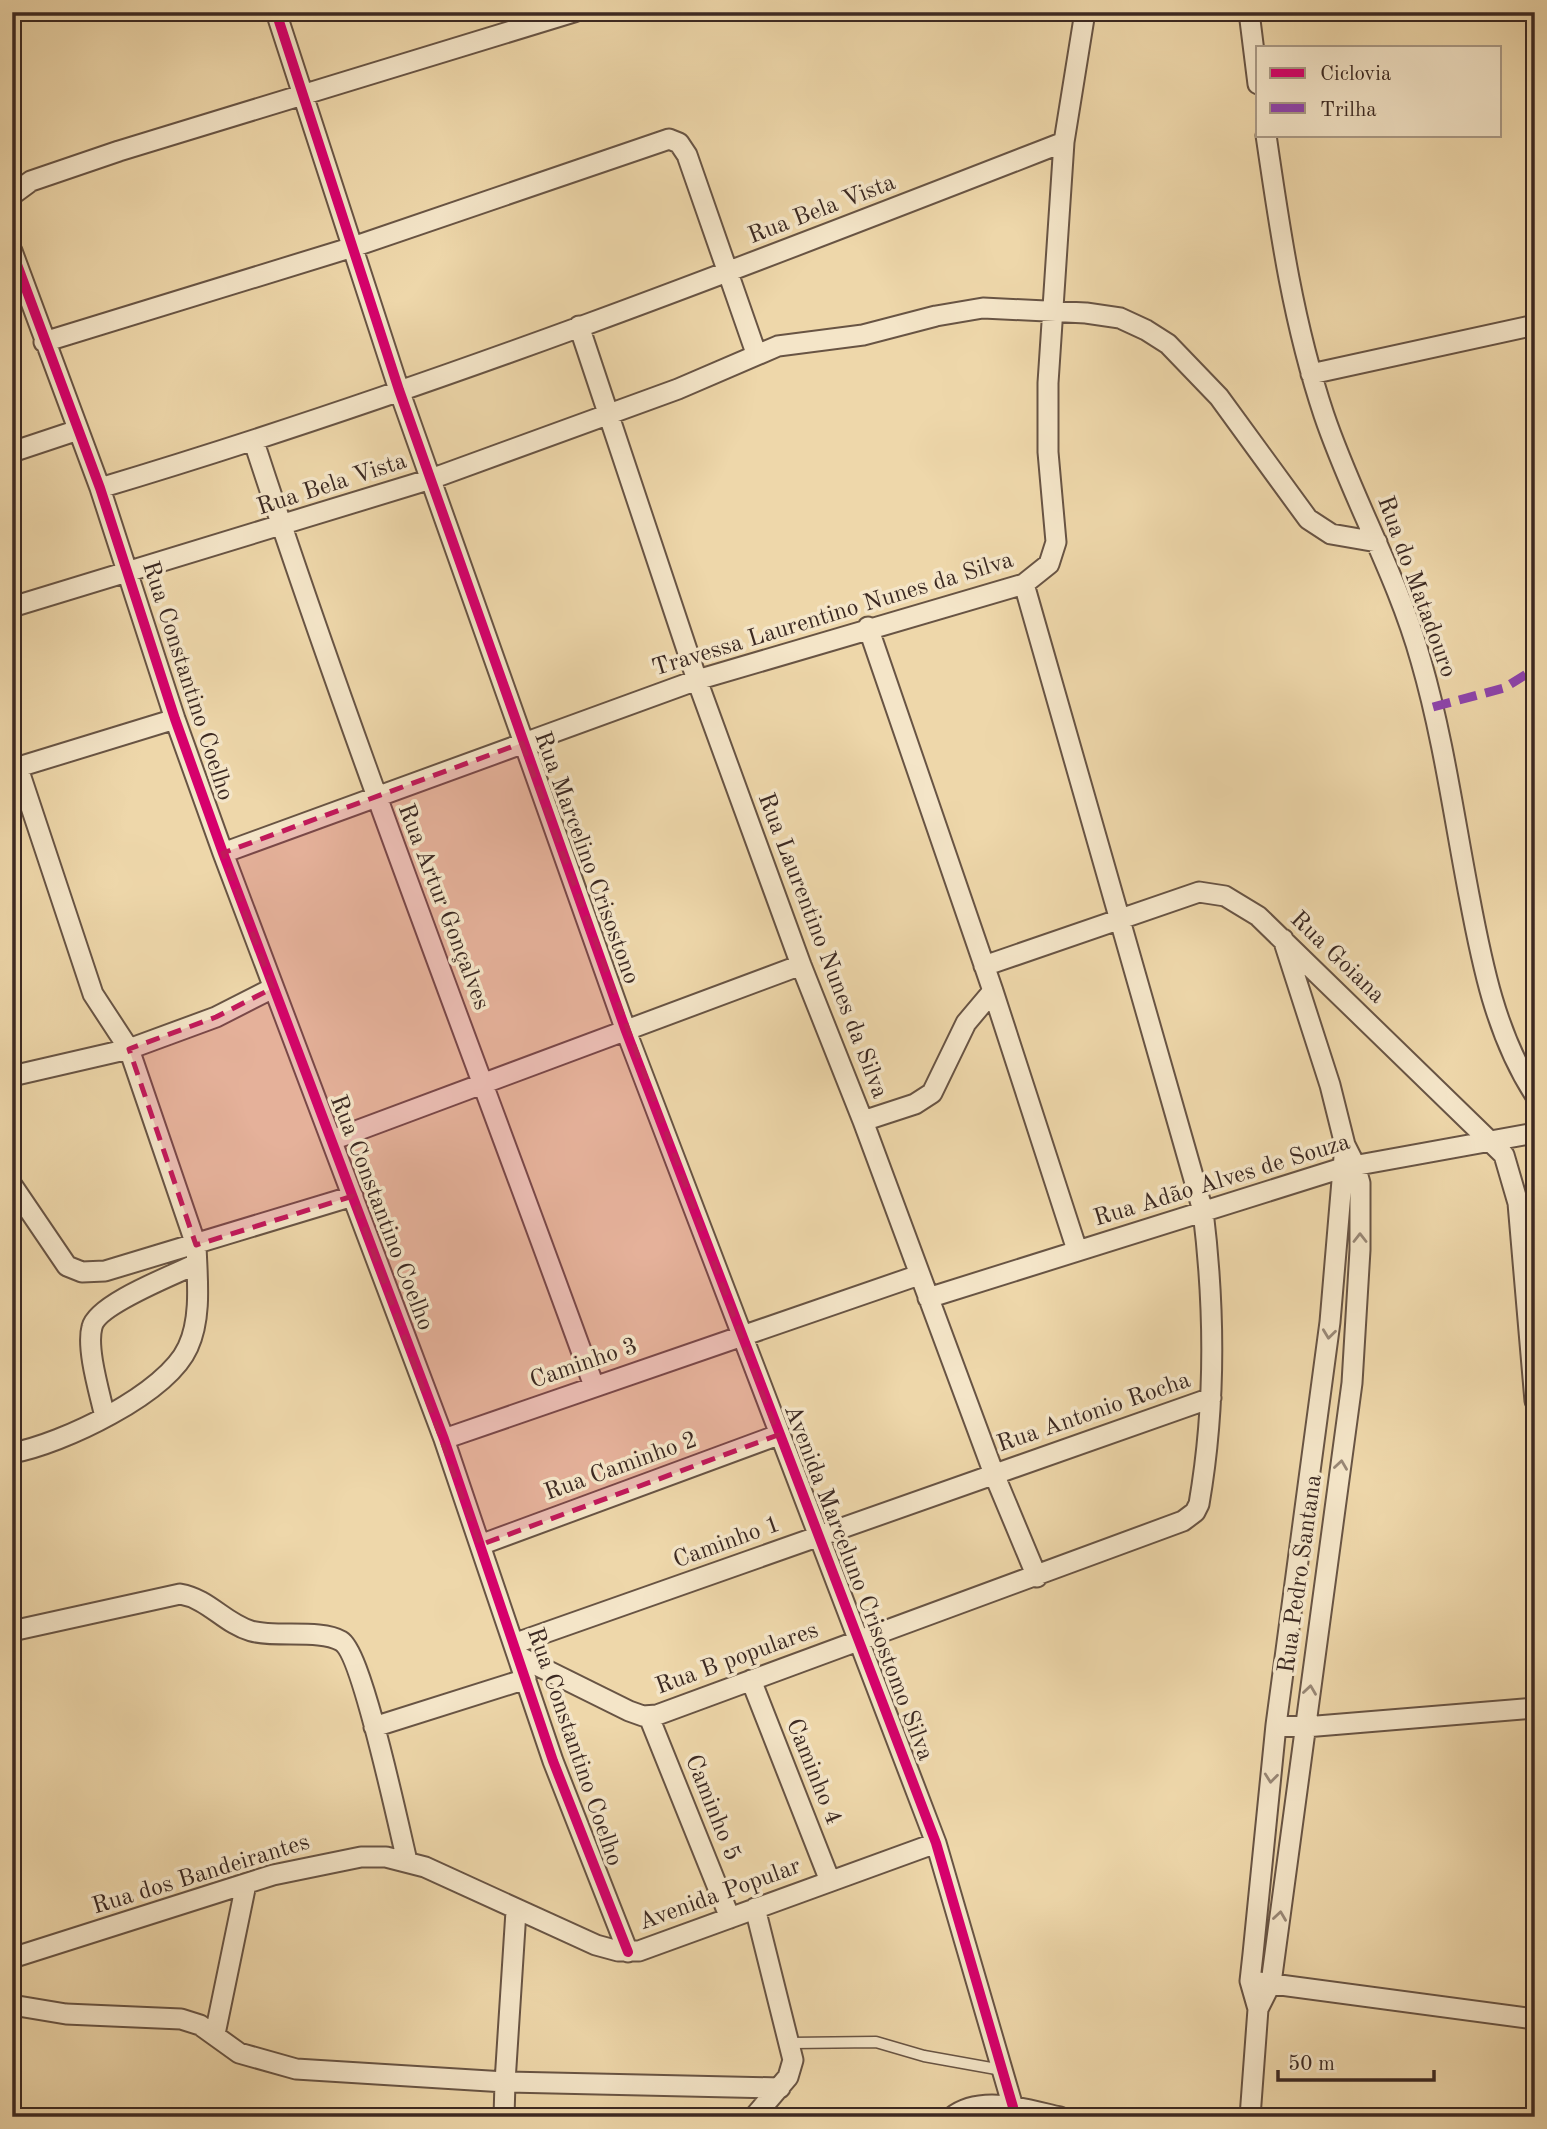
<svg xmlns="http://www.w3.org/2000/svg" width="1547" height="2129" font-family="'Old Standard TT',serif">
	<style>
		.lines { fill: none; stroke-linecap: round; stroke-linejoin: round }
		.lane-casing { stroke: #685444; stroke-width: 13 }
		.street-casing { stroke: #685444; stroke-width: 23 }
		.lane { stroke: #f4e5c8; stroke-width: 10 }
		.street { stroke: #f4e5c8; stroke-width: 19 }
		.quiet { stroke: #8e44ad; stroke-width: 9; stroke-dasharray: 18 9; stroke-linecap: butt }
		.cycleway-casing { stroke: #f4e5c8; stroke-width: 15 }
		.cycleway { stroke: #d6006c; stroke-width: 10 }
		.oneway { stroke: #988775 }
		.marked { fill: #c2185b; fill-opacity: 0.2; stroke: #c2185b; stroke-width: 5; stroke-dasharray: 14 9; stroke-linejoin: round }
		.labels { text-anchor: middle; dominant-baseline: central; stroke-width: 7; stroke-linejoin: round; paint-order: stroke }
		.street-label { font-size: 24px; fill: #3c2922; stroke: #f4e5c8 }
	</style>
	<rect width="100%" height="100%" fill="#eed7aa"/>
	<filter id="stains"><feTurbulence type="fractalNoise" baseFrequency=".00286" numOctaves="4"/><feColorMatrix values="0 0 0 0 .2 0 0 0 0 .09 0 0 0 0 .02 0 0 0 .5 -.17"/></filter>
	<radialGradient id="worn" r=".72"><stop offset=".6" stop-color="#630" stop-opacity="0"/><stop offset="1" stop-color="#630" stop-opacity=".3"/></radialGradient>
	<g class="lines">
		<defs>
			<path id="lane" d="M 791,2043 L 876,2042 L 924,2056 L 1002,2070"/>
			<path id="street" d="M 276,12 L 399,390 L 626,1031 L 936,1843 L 1013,2107
				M 1249,12 L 1258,84
				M 1266,135 C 1280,231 1293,322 1324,415 C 1352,498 1397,575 1421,661 C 1443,737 1454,817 1469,895 C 1482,964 1496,1035 1535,1095
				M 12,195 L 31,181 L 119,151 L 574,12
				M 12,251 L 100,488 L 175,719 L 223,853 L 444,1439 L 553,1761 L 628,1952
				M 579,326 L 697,680 L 801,965 L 863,1121 L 994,1474 L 1037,1577
				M 44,342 L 353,247 L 669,139 L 679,143 L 687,155 L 756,353
				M 1311,374 L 1535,325
				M 254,442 C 358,760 480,1071 594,1386
				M 12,452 L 78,430
				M 100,488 C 428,390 746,266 1064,142
				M 12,607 L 431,479 L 678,389 L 778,346 L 863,335 L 936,316 L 983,308 L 1086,313 L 1120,318 L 1146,330 L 1168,344 L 1219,397 L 1308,519 L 1331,534 L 1377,542
				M 868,627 L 993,991 L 1077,1250
				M 12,769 L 175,719
				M 223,853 L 697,680 L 1024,584 L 1049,564 L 1056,542 L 1048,452 L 1048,383 L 1064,142 L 1085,12
				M 984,966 L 1199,892 L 1225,896 L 1258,916 L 1504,1155 L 1518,1203 L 1535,1401
				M 12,1076 L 129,1049 L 216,1017 L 273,988
				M 863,1121 L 915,1104 L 932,1093 L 966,1023 L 993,991
				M 332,1140 L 801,965
				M 12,1185 L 67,1266 L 82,1272 L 105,1271 L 353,1196
				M 928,1298 L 1342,1168 L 1535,1133
				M 105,1417 C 100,1394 86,1349 92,1327 C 97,1304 174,1275 196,1264
				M 444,1439 L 919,1275
				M 12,1453 C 62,1444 167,1394 188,1347 C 202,1317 197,1277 196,1245 L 129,1049 L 93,994 L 18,768
				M 480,1545 L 778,1435
				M 12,1631 L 180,1594 C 209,1599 224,1623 251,1631 C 276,1638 320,1629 341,1641 C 362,1653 399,1828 407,1861
				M 516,1643 L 1211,1398
				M 520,1657 L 629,1711 L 643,1716 L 657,1715 L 1183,1521 L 1195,1512 L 1199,1504 C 1216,1406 1215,1309 1203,1211 L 1024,584
				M 751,1680 L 830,1881
				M 649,1717 L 730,1918
				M 1276,1725 L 1305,1727 L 1535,1708
				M 374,1727 L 526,1679
				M 12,1958 L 273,1875 L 361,1857 L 386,1857 L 425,1867 L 596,1945 L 618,1951 L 639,1951 L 936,1843
				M 1258,1982 L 1535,2019
				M 12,2005 L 66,2014 L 181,2019 L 200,2025 L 239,2053 L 296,2069 L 505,2082 L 516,1911
				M 1258,2009 L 1271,1983 L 1352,1383 L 1360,1250 L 1360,1183 L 1355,1165 L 1345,1145 L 1330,1085 L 1283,939
				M 215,2034 L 246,1884
				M 504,2117 L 505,2082 L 780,2088
				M 754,2117 L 788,2077 L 793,2060 L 755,1908
				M 952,2117 C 981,2094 1028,2110 1060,2117
				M 1250,2117 L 1258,2009 L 1250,1981 L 1253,1954 L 1276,1725 L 1330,1322 L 1345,1145"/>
		</defs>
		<use href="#lane" class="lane-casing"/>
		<use href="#street" class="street-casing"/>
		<use href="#lane" class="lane"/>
		<use href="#street" class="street"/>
		<path class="quiet" d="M 1433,707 L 1504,688 L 1535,669"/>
		<defs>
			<path id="cycleway" d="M 276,12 L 399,390 L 626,1031 L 936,1843 L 1013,2107
				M 12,251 L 100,488 L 175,719 L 223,853 L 444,1439 L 553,1761 L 628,1952"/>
		</defs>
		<use href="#cycleway" class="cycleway-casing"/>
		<use href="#cycleway" class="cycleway"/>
	</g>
	<defs><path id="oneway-chevron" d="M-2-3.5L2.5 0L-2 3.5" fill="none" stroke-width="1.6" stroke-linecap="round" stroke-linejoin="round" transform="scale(1.75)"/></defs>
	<g class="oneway">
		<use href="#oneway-chevron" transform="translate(1360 1238) rotate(-90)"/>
		<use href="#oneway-chevron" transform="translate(1329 1334) rotate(97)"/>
		<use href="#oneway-chevron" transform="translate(1341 1465) rotate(-82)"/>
		<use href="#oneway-chevron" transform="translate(1310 1690) rotate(-82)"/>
		<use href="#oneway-chevron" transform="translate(1271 1778) rotate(96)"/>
		<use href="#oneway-chevron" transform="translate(1280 1916) rotate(-82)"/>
	</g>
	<path class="marked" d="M 522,743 L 778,1435 L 480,1545 L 353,1196 L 196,1245 L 129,1049 L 216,1017 L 273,988 L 223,853 Z"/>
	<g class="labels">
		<g class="street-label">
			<text transform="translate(822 210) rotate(-21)">Rua Bela Vista</text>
			<text transform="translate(332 485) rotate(-18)">Rua Bela Vista</text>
			<text transform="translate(1416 587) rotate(70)">Rua do Matadouro</text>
			<text transform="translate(833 615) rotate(-17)">Travessa Laurentino Nunes da Silva</text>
			<text transform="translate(187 681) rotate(72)">Rua Constantino Coelho</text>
			<text transform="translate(586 858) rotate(70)">Rua Marcelino Crisostono</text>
			<text transform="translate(443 907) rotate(69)">Rua Artur Gonçalves</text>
			<text transform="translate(822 946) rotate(69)">Rua Laurentino Nunes da Silva</text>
			<text transform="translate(1337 958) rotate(44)">Rua Goiana</text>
			<text transform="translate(1222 1181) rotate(-17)">Rua Adão Alves de Souza</text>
			<text transform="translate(381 1213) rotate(69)">Rua Constantino Coelho</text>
			<text transform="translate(584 1364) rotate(-19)">Caminho 3</text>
			<text transform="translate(1094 1413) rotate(-19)">Rua Antonio Rocha</text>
			<text transform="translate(621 1467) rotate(-20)">Rua Caminho 2</text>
			<text transform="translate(727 1543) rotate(-20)">Caminho 1</text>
			<text transform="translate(1301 1574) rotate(-82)">Rua Pedro Santana</text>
			<text transform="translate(858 1583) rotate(69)">Avenida Marceluno Crisostomo Silva</text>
			<text transform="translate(737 1659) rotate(-20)">Rua B populares</text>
			<text transform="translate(574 1747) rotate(71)">Rua Constantino Coelho</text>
			<text transform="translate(813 1772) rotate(68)">Caminho 4</text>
			<text transform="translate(712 1808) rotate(68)">Caminho 5</text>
			<text transform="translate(201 1875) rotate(-17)">Rua dos Bandeirantes</text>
			<text transform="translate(720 1895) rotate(-20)">Avenida Popular</text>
		</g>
	</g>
	<rect width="1547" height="2129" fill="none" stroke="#eed7aa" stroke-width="42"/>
	<rect x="14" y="14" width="1519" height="2101" fill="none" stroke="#3c2922" stroke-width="3.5"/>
	<rect x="21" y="21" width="1505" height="2087" fill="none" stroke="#3c2922" stroke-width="2"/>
	<rect x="1256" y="46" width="245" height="91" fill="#f4e5c8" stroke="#aa9a86" stroke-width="2"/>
	<rect x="1270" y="68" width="35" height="10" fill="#d6006c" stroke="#aa9a86" stroke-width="2"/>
	<text x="1320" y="80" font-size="21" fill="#3c2922">Ciclovia</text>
	<rect x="1270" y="103" width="35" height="10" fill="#8e44ad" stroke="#aa9a86" stroke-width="2"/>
	<text x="1320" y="116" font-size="21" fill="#3c2922">Trilha</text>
	<path d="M1278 2070v10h156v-10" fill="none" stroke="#3c2922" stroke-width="3.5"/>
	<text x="1288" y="2070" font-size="21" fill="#3c2922" stroke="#f4e5c8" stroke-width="5" paint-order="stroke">50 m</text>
	<rect width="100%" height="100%" filter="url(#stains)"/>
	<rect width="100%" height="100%" fill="url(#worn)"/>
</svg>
